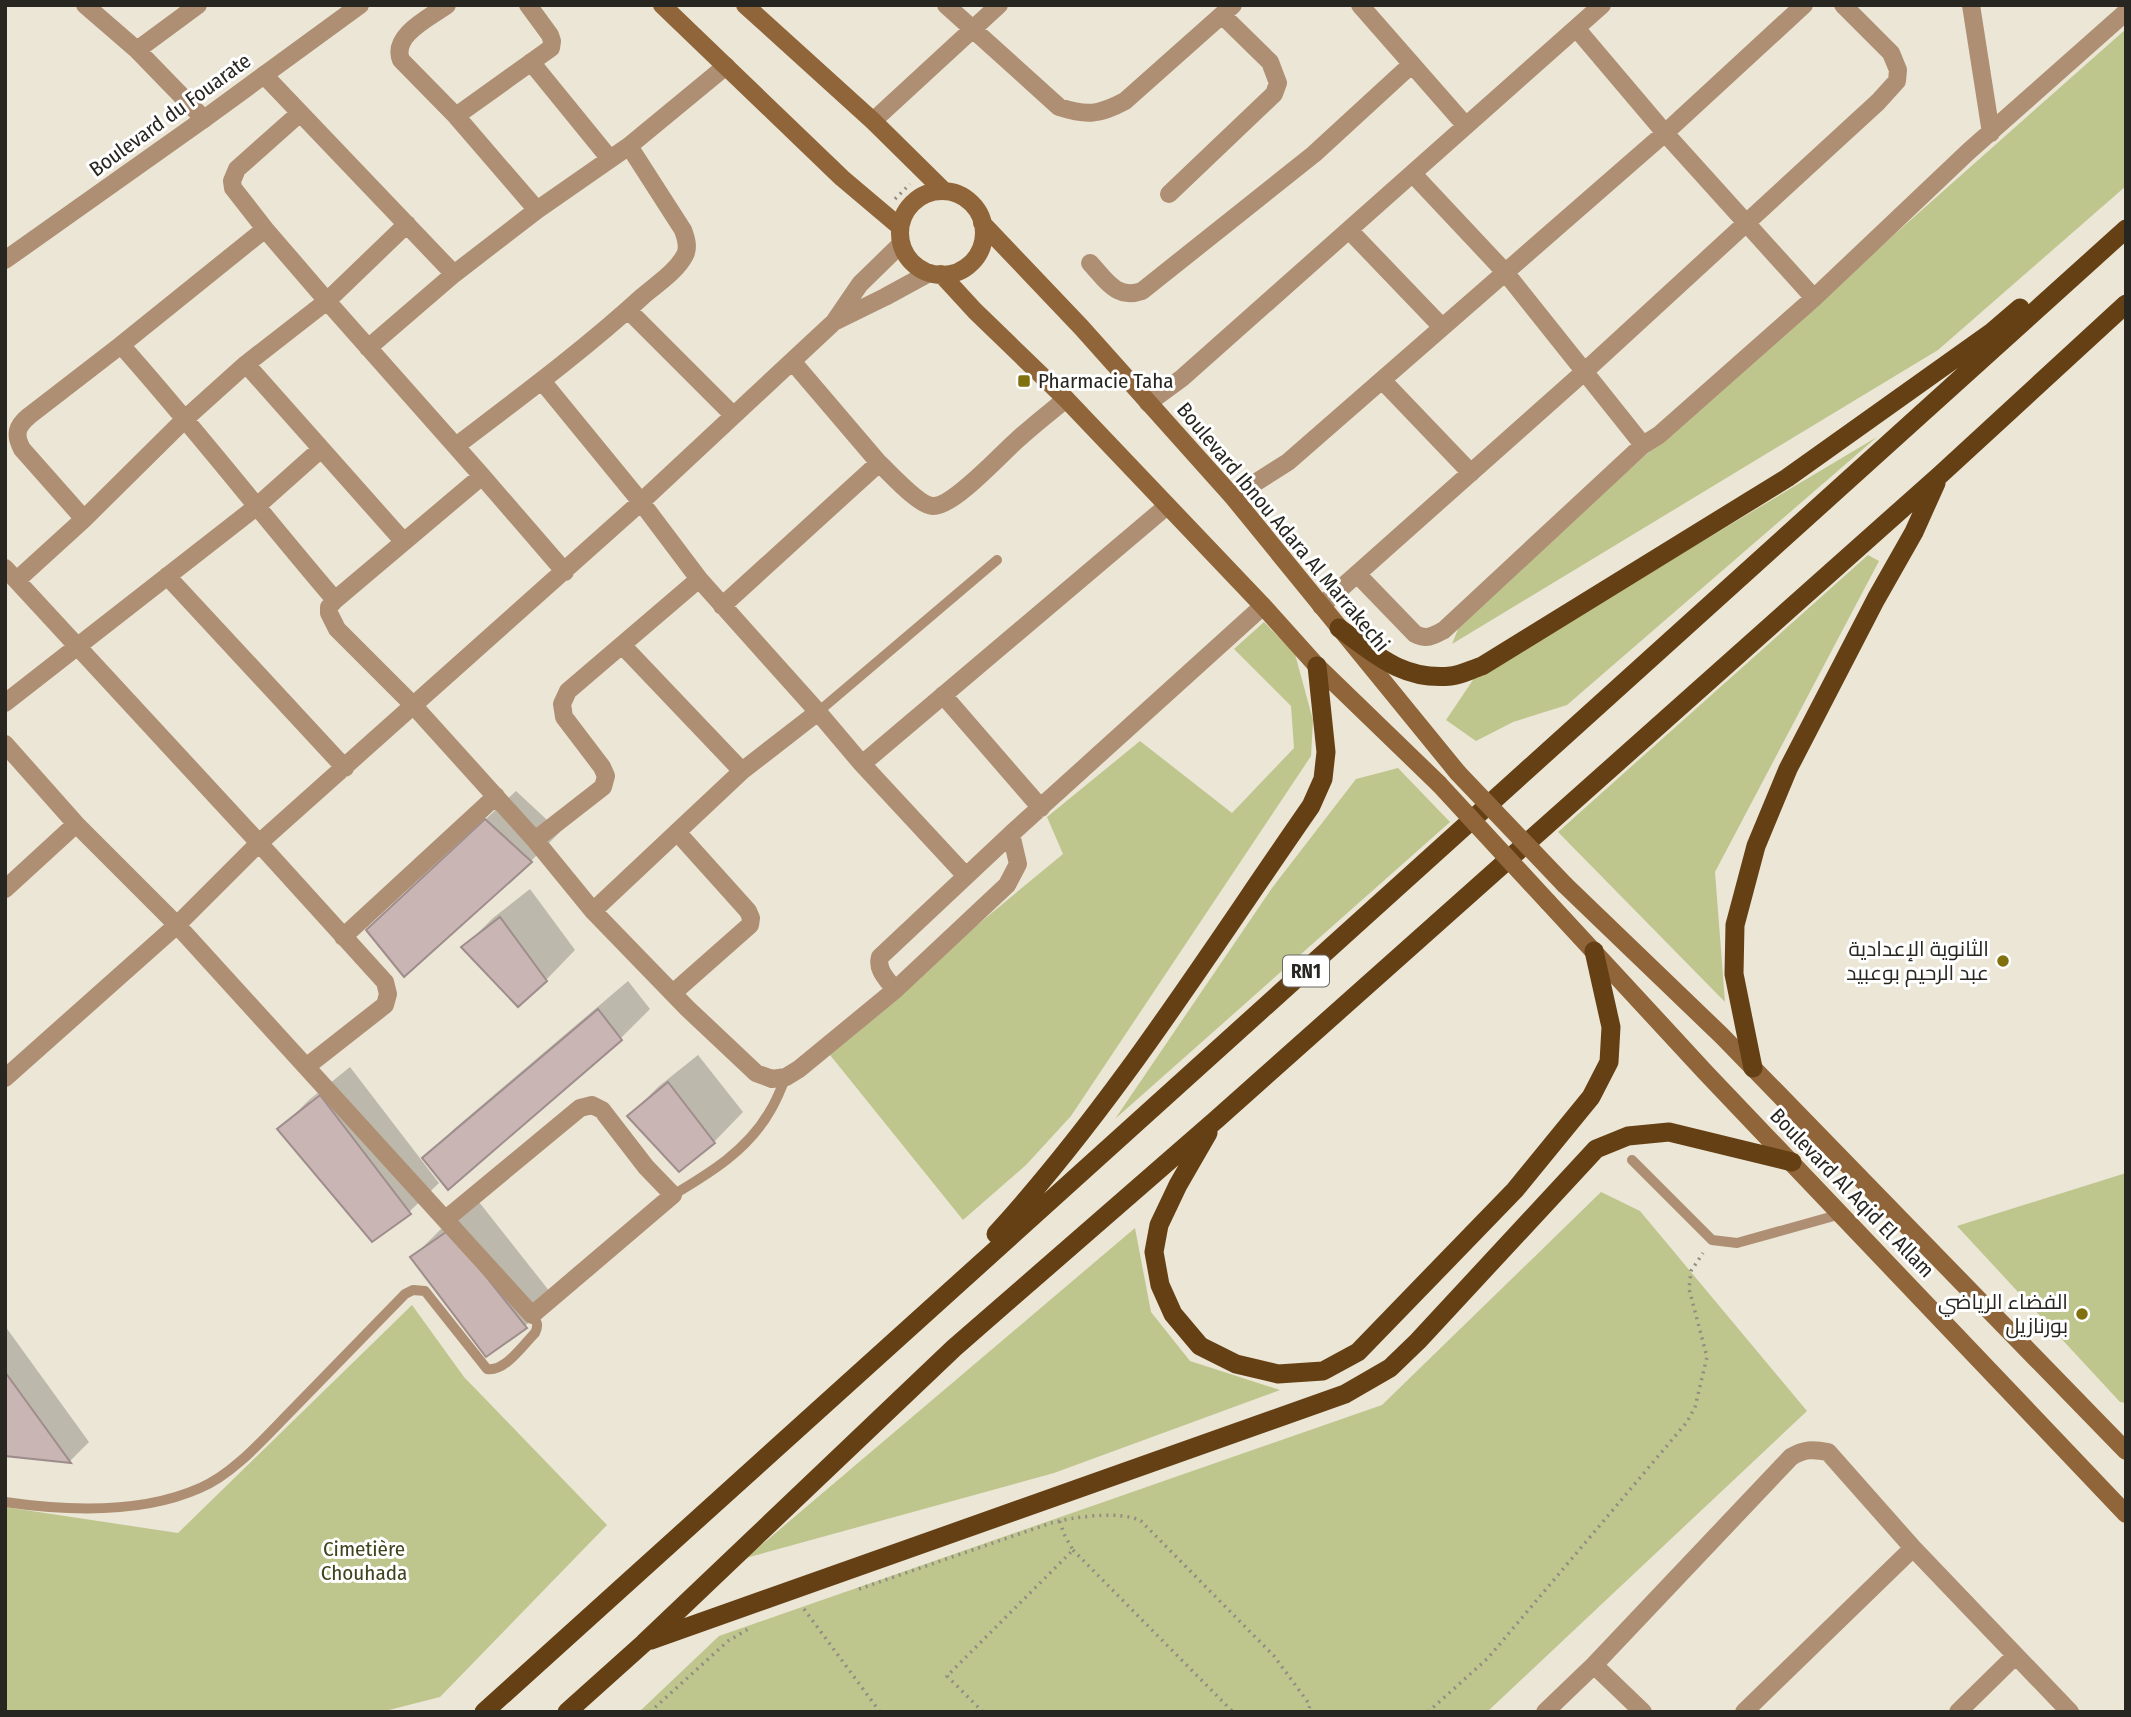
<svg xmlns="http://www.w3.org/2000/svg" width="2131" height="1717" font-family="'Fira Sans Condensed',Cairo,sans-serif">
	<style>
		.green { fill: #bec68e }
		.shadow { fill: #0003; fill-rule: evenodd }
		.building { fill: #c8b5b4; stroke: #9e8d8c; stroke-width: 2 }
		.lines { fill: none; stroke-linecap: round; stroke-linejoin: round }
		.path { stroke: #918d82; stroke-width: 3.5; stroke-dasharray: 2 5; stroke-linecap: butt }
		.service { stroke: #ae8f73; stroke-width: 10 }
		.minor { stroke: #ae8f73; stroke-width: 18 }
		.tertiary { stroke: #ae8f73; stroke-width: 18 }
		.secondary { stroke: #906539; stroke-width: 18 }
		.trunk { stroke: #654014; stroke-width: 19 }
		.secondary-bridge { stroke: #906539; stroke-width: 18 }
		.poi-dot { fill: #81700e; stroke: #fff; stroke-width: 2.5 }
		.labels { text-anchor: middle; dominant-baseline: central; stroke-width: 6; stroke-linejoin: round; paint-order: stroke }
		.shield { fill: #fff; stroke: #686763; stroke-width: 2 }
		.shield-label { font-size: 19px; font-weight: bold; fill: #282620 }
		.street-label { font-size: 21px; fill: #282620; stroke: #fff }
		.poi-label { font-size: 21px; fill: #282620; stroke: #fff; text-anchor: end }
		.park-label { font-size: 21px; fill: #40441c; stroke: #fff }
	</style>
	<rect width="100%" height="100%" fill="#ebe6d6"/>
	<path class="green" d="M 2126,29 L 2126,186 L 1938,350 L 1452,644 L 1463,617 Z
		M 1877,437 L 1567,705 L 1513,722 L 1476,741 L 1446,720 L 1475,677 Z
		M 1868,555 L 1879,561 L 1715,872 L 1725,1002 L 1558,832 Z
		M 1264,622 L 1295,654 L 1313,720 L 1311,756 L 1071,1116 L 1026,1165 L 963,1220 L 826,1050 L 1063,854 L 1047,817 L 1140,741 L 1232,813 L 1294,748 L 1291,706 L 1234,649 Z
		M 1398,768 L 1450,822 L 1115,1119 L 1272,888 L 1356,779 Z
		M 2126,1173 L 2126,1403 L 2120,1402 L 1957,1226 Z
		M 1601,1192 L 1640,1211 L 1807,1411 L 1487,1712 L 639,1712 L 719,1636 L 1382,1405 Z
		M 1135,1228 L 1151,1312 L 1190,1361 L 1280,1390 L 1054,1473 L 746,1558 Z
		M 412,1305 L 464,1377 L 607,1525 L 440,1697 L 381,1712 L 5,1712 L 5,1507 L 178,1533 Z"/>
	<path class="shadow" d="M 516,791 L 560,832 L 531,861 L 404,974 L 398,901 Z
		M 530,889 L 575,950 L 546,980 L 464,947 L 493,918 Z
		M 628,981 L 650,1009 L 621,1038 L 449,1187 L 425,1158 L 454,1129 Z
		M 698,1055 L 743,1112 L 714,1142 L 679,1170 L 629,1116 L 658,1087 Z
		M 350,1067 L 439,1183 L 409,1212 L 280,1129 L 309,1100 ZM 326,1088 L 328,1091 L 309,1106 L 309,1102 Z
		M 479,1202 L 554,1297 L 525,1326 L 413,1257 L 442,1228 Z
		M 5,1326 L 89,1442 L 70,1461 L 5,1454 Z"/>
	<path class="building" d="M 485,819 L 532,862 L 404,977 L 366,930 Z
		M 500,917 L 547,981 L 518,1007 L 461,947 Z
		M 598,1009 L 622,1040 L 448,1190 L 422,1158 Z
		M 668,1082 L 715,1143 L 679,1172 L 627,1116 Z
		M 320,1095 L 411,1214 L 372,1242 L 277,1129 Z
		M 449,1230 L 527,1328 L 486,1357 L 410,1257 Z
		M 5,1372 L 71,1463 L 5,1456 Z"/>
	<g class="lines">
		<path class="path" d="M 895,199 L 910,184
			M 1073,1550 L 1233,1712
			M 859,1589 L 1051,1523 C 1073,1517 1121,1510 1141,1521 L 1274,1656 L 1310,1705 L 1308,1712
			M 804,1609 L 880,1712
			M 650,1712 L 728,1641 L 750,1628
			M 983,1712 L 947,1676 L 1073,1550 L 1065,1536 L 1059,1520
			M 1428,1712 L 1488,1658 L 1687,1422 L 1695,1407 L 1707,1357 L 1689,1289 L 1691,1271 L 1703,1253"/>
		<path class="service" d="M 818,712 L 997,560
			M 1632,1160 L 1712,1240 L 1737,1243 L 1841,1214
			M 673,1195 C 710,1173 748,1150 770,1111 C 777,1100 781,1088 786,1077
			M 5,1502 C 67,1511 142,1514 200,1488 C 234,1474 267,1435 293,1409 C 330,1371 368,1332 405,1294 L 413,1290 L 425,1291 L 487,1369 C 505,1372 523,1345 535,1333 C 539,1325 537,1322 532,1315"/>
		<path class="minor" d="M 85,5 L 137,50 L 204,119
			M 447,5 C 431,17 391,35 401,60 L 456,116 L 537,210
			M 946,5 L 1059,107 C 1087,116 1099,115 1125,101 L 1233,5
			M 1360,5 L 1466,126
			M 1971,5 L 1991,133
			M 1576,28 L 1665,133 L 1814,298
			M 137,50 L 198,5
			M 531,62 L 610,159
			M 264,75 L 454,274
			M 300,113 L 237,169 L 232,181 L 233,188 L 265,229 L 327,301 L 482,476 L 565,572
			M 456,116 L 551,48 L 552,41 L 550,35 L 528,5
			M 873,121 L 999,5
			M 1413,174 L 1505,272 L 1643,445 L 1659,435 L 1814,298 L 1969,151 L 2126,12
			M 1169,194 L 1274,94 L 1278,83 L 1270,62 L 1222,15
			M 265,229 L 121,345 C 195,428 263,516 335,600
			M 1349,230 L 1442,327
			M 1090,263 C 1106,280 1116,300 1142,291 L 1314,154 L 1412,64
			M 628,310 L 733,415
			M 834,322 L 885,297 L 929,273
			M 368,348 L 454,274 L 537,210 L 629,146 L 726,66
			M 792,361 L 879,463
			M 246,364 L 404,542
			M 1382,380 L 1471,473
			M 542,381 L 641,502 L 699,579 L 818,712 L 862,764 L 966,876
			M 1148,403 L 1182,378 L 1602,5
			M 456,446 C 519,398 584,350 643,296 C 657,284 676,272 685,255 C 689,247 686,238 683,230 L 629,146
			M 482,476 L 335,600 L 329,607 L 329,613 L 337,629 L 413,705 L 535,840 L 593,911 L 687,1008 L 756,1073 L 772,1079 L 786,1077 L 799,1069 L 895,990 L 1007,885 L 1018,864 L 1011,834 L 1263,606
			M 1233,497 L 1288,462 L 1665,133 L 1804,5
			M 84,519 L 22,449 C 14,434 17,426 29,416 L 121,345
			M 5,568 L 259,843 L 385,982 L 388,994 L 385,1005 L 306,1067
			M 1357,574 L 1415,634 C 1427,640 1433,636 1444,630 L 1643,445
			M 167,576 L 345,768
			M 17,580 L 84,519 L 186,418 L 246,364 L 327,301 L 407,224
			M 722,606 L 879,463 C 890,473 919,506 933,506 C 953,507 1000,455 1016,441 C 1032,426 1049,413 1066,399
			M 1321,606 L 1584,372 L 1878,102 L 1897,81 L 1898,70 L 1891,53 L 1843,5
			M 622,645 L 742,771
			M 943,695 L 1041,808
			M 5,703 L 256,507 L 321,449
			M 5,744 L 76,824 L 177,925 L 532,1315 L 673,1195 L 646,1167 L 602,1110 L 592,1105 L 580,1108 L 446,1219
			M 862,764 L 1167,506
			M 535,840 L 603,787 L 606,776 L 602,767 L 564,717 L 562,704 L 568,691 L 699,579
			M 5,889 L 76,824
			M 593,911 L 742,771 L 818,712
			M 343,937 L 496,796
			M 895,990 C 888,980 876,970 880,957 L 1011,834
			M 673,993 L 750,925 L 751,918 L 748,911 L 677,832
			M 5,1078 L 177,925 L 259,843 L 641,502 L 834,322 L 860,284 L 901,244
			M 1594,1665 L 1643,1712
			M 1545,1712 L 1594,1665 L 1791,1457 C 1804,1449 1813,1449 1828,1452 L 1913,1548 L 2070,1712
			M 1744,1712 L 1913,1548
			M 1958,1712 L 2015,1656"/>
		<path class="tertiary" d="M 5,260 L 204,119 L 360,5"/>
		<path class="secondary" d="M 662,5 L 842,178 L 900,227
			M 745,5 L 873,121 L 944,191
			M900 233a42 42 0 1 1 84 0a42 42 0 1 1-84 0Z
			M 982,223 L 1081,327 L 1233,497 L 1458,773
			M 941,274 L 975,311 L 1066,399 L 1263,606 L 1317,666 L 1439,784
			M 1565,885 L 1722,1036 L 2126,1451
			M 1548,902 L 1706,1073 L 2126,1514"/>
		<path class="trunk" d="M 1339,628 C 1375,654 1403,681 1451,676 C 1461,675 1472,669 1482,666 L 1787,478 L 1992,332 L 2020,308
			M 1753,1068 L 1734,974 L 1735,925 L 1756,846 L 1788,769 L 1876,599 L 1914,532 L 1936,483
			M 1208,1133 L 1178,1185 L 1159,1225 L 1154,1252 L 1160,1285 L 1173,1314 L 1200,1346 L 1236,1364 L 1278,1374 L 1323,1371 L 1358,1352 L 1515,1190 L 1591,1097 L 1609,1062 L 1611,1027 L 1594,951
			M 996,1234 C 1116,1102 1210,951 1311,806 L 1323,779 L 1326,752 L 1317,666
			M 651,1640 L 1345,1394 L 1390,1368 L 1418,1341 L 1596,1149 L 1628,1136 L 1669,1132 L 1792,1162
			M 484,1712 L 2126,229
			M 567,1712 L 644,1643 L 954,1348 L 1217,1119 L 1940,475 L 2126,304"/>
		<path class="secondary-bridge" d="M 1458,773 L 1565,885
			M 1439,784 L 1548,902"/>
	</g>
	<g class="poi-dot">
		<rect x="1017" y="374" width="14" height="14" rx="3.5"/>
		<circle cx="2003" cy="961" r="7"/>
		<circle cx="2082" cy="1314" r="7"/>
	</g>
	<g class="labels">
		<rect class="shield" x="1283" y="955.5" width="46" height="31" rx="5"/>
		<g class="shield-label">
			<text x="1306" y="971">RN1</text>
		</g>
		<g class="street-label">
			<text transform="translate(170 115) rotate(-36)">Boulevard du Fouarate</text>
			<text transform="translate(1283 527) rotate(50)">Boulevard Ibnou Adara Al Marrakechi</text>
			<text transform="translate(1852 1193) rotate(46)">Boulevard Al Aqid El Allam</text>
		</g>
		<g class="poi-label">
			<text x="1038" y="381" text-anchor="start">Pharmacie Taha</text>
			<text x="1989" y="949">الثانوية الإعدادية<tspan x="1989" dy="24">عبد الرحيم بوعبيد</tspan></text>
			<text x="2068" y="1302">الفضاء الرياضي<tspan x="2068" dy="24">بورنازيل</tspan></text>
		</g>
		<g class="park-label">
			<text x="364" y="1549">Cimetière<tspan x="364" dy="24">Chouhada</tspan></text>
		</g>
	</g>
	<rect width="2131" height="1717" fill="none" stroke="#282620" stroke-width="14"/>
</svg>
